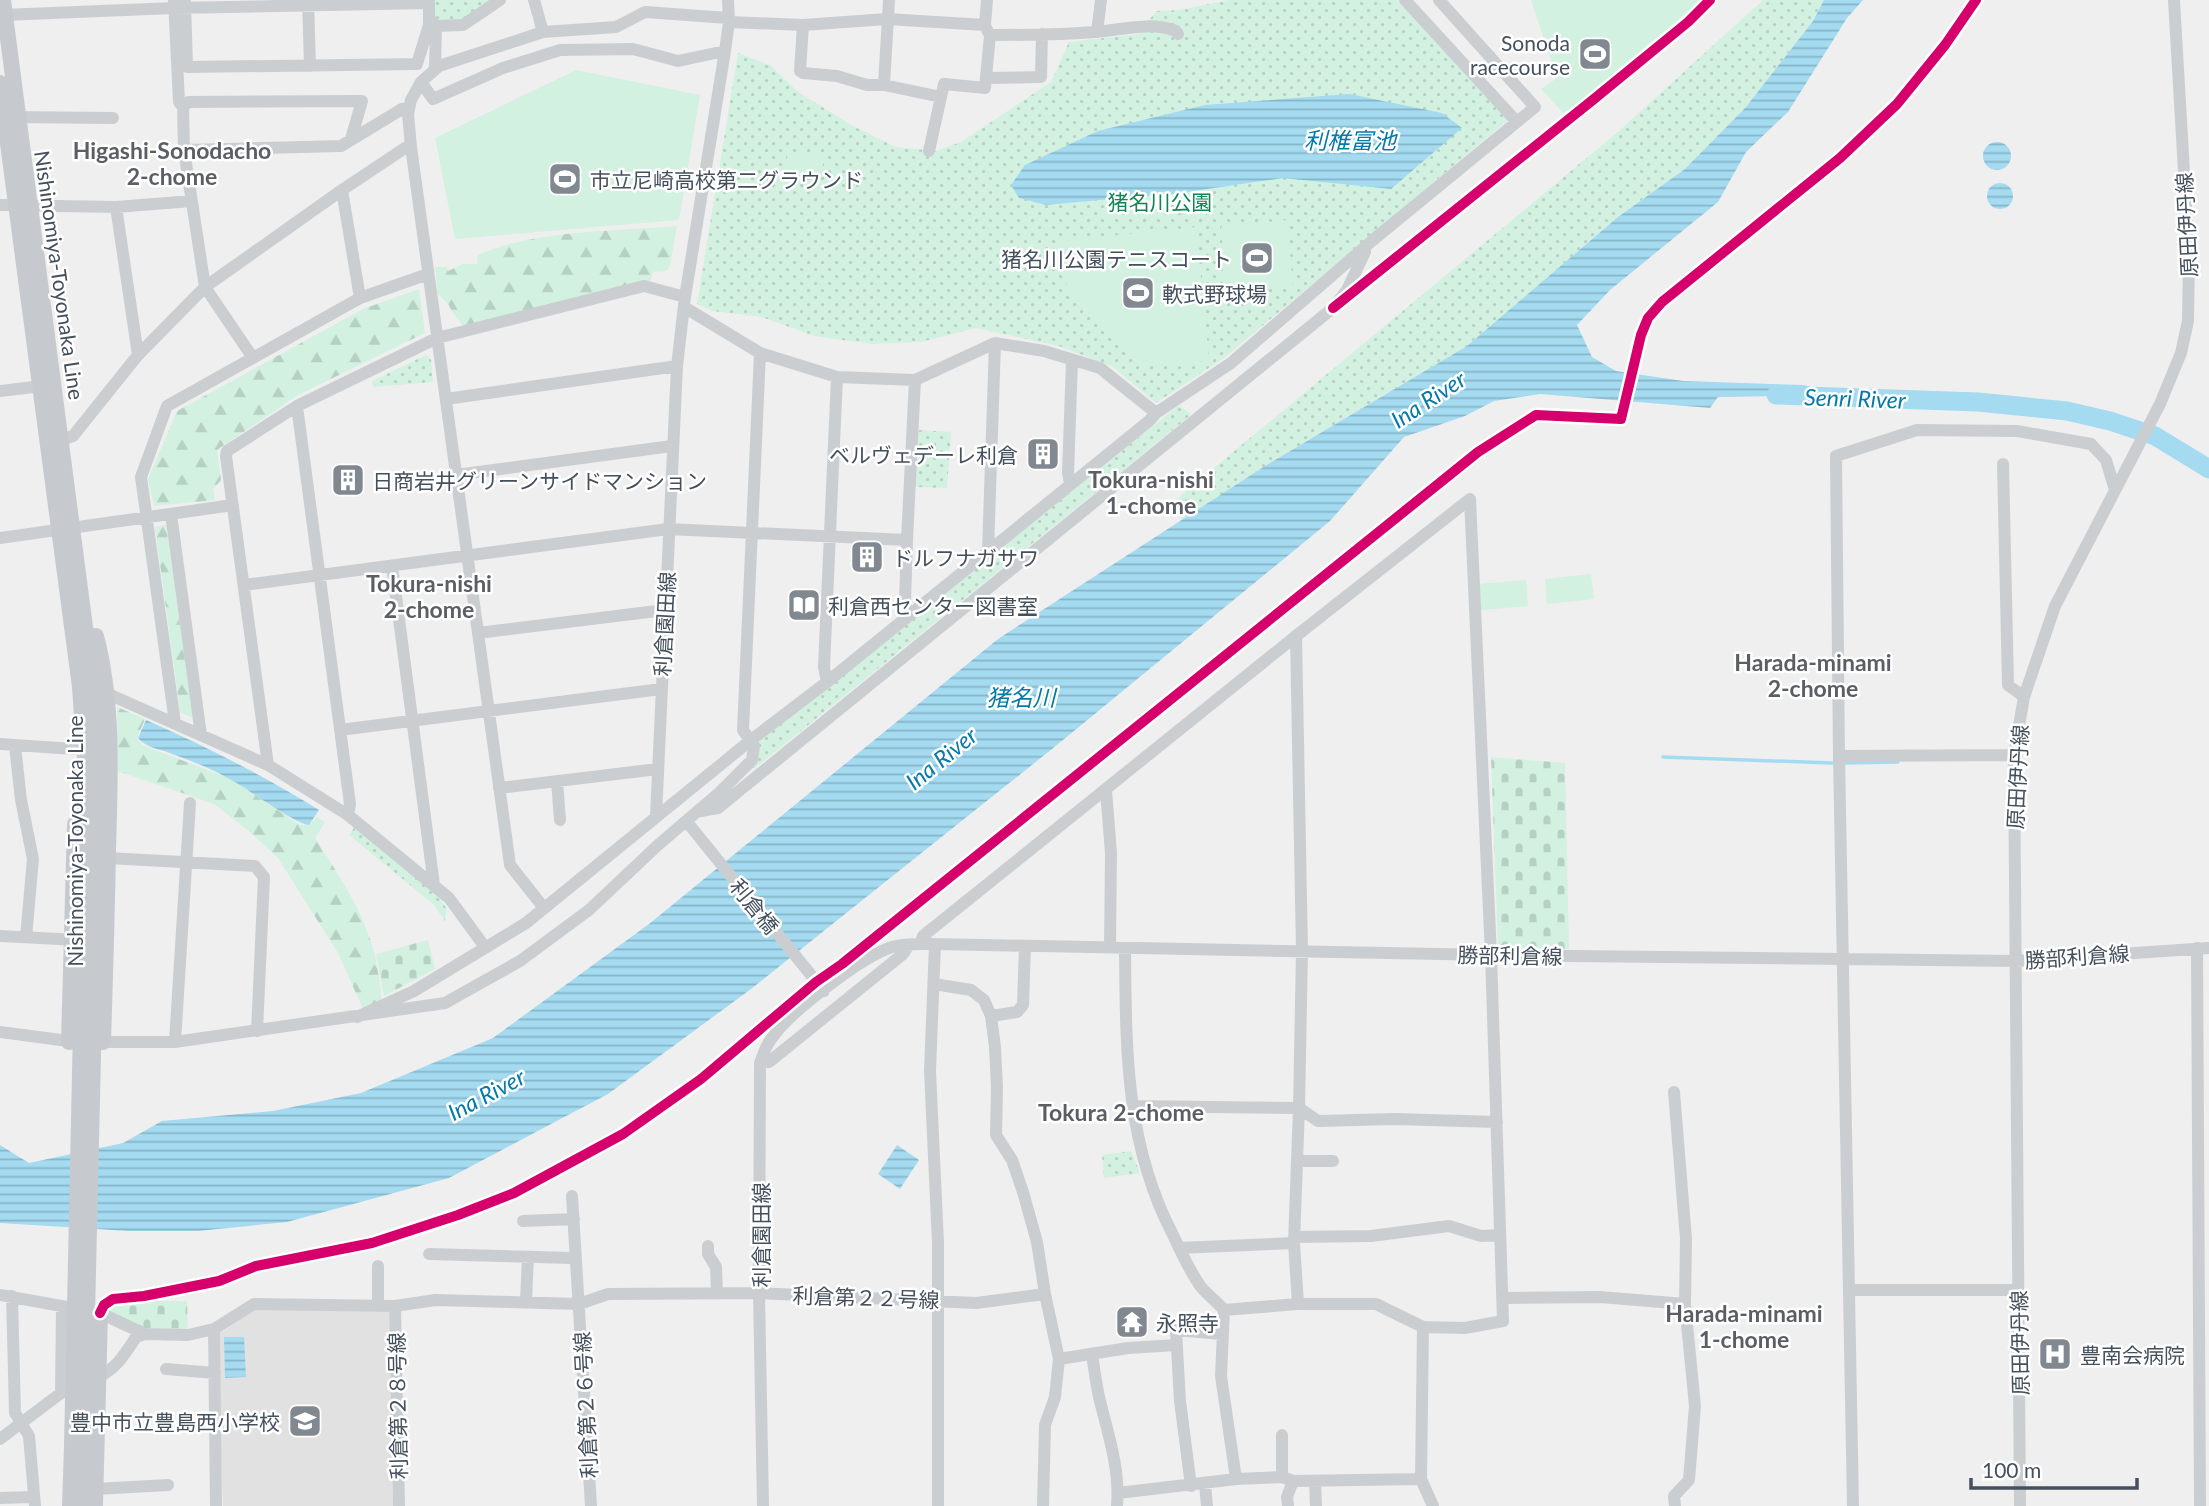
<svg xmlns="http://www.w3.org/2000/svg" width="2209" height="1506" font-family="Lato,'Noto Sans JP',sans-serif">
	<style>
		.education { fill: #e1e1e1 }
		.grass { fill: url(#grass-dots) }
		.forest { fill: url(#forest-firs) }
		.cemetery { fill: url(#cemetery-stones) }
		.garden { fill: #d2f1e0 }
		.water { fill: url(#water-rules) }
		.lines { fill: none; stroke-linecap: round; stroke-linejoin: round }
		.stream { stroke: #a4dbf1; stroke-width: 3.5 }
		.river { stroke: #a4dbf1; stroke-width: 19 }
		.minor { stroke: #cbced1; stroke-width: 12 }
		.major { stroke: #c6cacf; stroke-width: 16 }
		.major-bridge { stroke: #c6cacf; stroke-width: 16 }
		.cycleway-casing { stroke: #fff; stroke-width: 15 }
		.cycleway { stroke: #d6006c; stroke-width: 10 }
		.labels { text-anchor: middle; dominant-baseline: central; stroke-width: 5; stroke-linejoin: round; paint-order: stroke }
		.poi-label { font-size: 21px; fill: #45505d; stroke: #fff; text-anchor: start }
		.park-label { font-size: 21px; fill: #118453; stroke: #fff }
		.street-label { font-size: 21px; fill: #45505d; stroke: #fff }
		.water-label { font-size: 23px; font-style: italic; fill: #047aaa; stroke: #fff }
		.neighbourhood-label { font-size: 23px; font-weight: bold; fill: #5b5e64; stroke: #fff }
	</style>
	<defs>
		<pattern id="grass-dots" width="8" height="8" patternUnits="userSpaceOnUse" patternTransform="scale(1.75)"><rect width="8" height="8" fill="#d2f1e0"/><path d="M2 2h.1M6 6h.1" fill="none" stroke="#b6d0c3" stroke-width="1.8" stroke-linecap="round"/></pattern>
		<pattern id="forest-firs" width="22" height="20" patternUnits="userSpaceOnUse" patternTransform="scale(1.75)"><rect width="22" height="20" fill="#d2f1e0"/><path d="M5 1l3.5 6h-7zM16 11l3.5 6h-7z" fill="#b6d0c3"/></pattern>
		<pattern id="cemetery-stones" width="16" height="16" patternUnits="userSpaceOnUse" patternTransform="scale(1.75)"><rect width="16" height="16" fill="#d2f1e0"/><path d="M2 7V4a2 2 0 0 1 4 0v3zM10 15v-3a2 2 0 0 1 4 0v3z" fill="#b6d0c3"/></pattern>
		<pattern id="water-rules" width="6" height="5" patternUnits="userSpaceOnUse" patternTransform="scale(1.75)"><rect width="6" height="5" fill="#a4dbf1"/><path d="M0 2.5h6" fill="none" stroke="#87b4c6"/></pattern>
	</defs>
	<rect width="100%" height="100%" fill="#f0efef"/>
	<path class="education" d="M 256,1308 L 389,1311 L 393,1506 L 223,1506 L 216,1336 Z"/>
	<path class="grass" d="M 433,0 L 493,0 L 462,22 L 440,24 L 434,18 Z
		M 1228,0 L 1397,0 L 1508,120 L 1224,358 L 1156,403 L 1113,367 L 1062,347 L 976,328 L 921,342 L 872,344 L 814,336 L 762,317 L 713,311 L 697,304 L 738,53 L 770,65 L 798,92 L 853,126 L 896,147 L 936,151 L 961,142 L 1051,82 L 1069,42 L 1139,34 L 1156,11 L 1180,10 Z
		M 1763,0 L 1824,0 L 1813,21 L 1746,107 L 1685,169 L 1618,217 L 1467,346 L 1265,466 L 1183,520 L 1166,508 L 1619,131 Z
		M 426,355 L 431,359 L 433,382 L 373,387 L 372,381 Z
		M 1178,406 L 1186,410 L 1191,415 L 754,769 L 752,766 L 759,742 Z
		M 918,430 L 951,432 L 947,488 L 915,487 Z
		M 356,825 L 439,897 L 447,909 L 445,921 L 433,904 L 349,835 Z
		M 1131,1151 L 1140,1173 L 1104,1178 L 1102,1155 Z"/>
	<path class="forest" d="M 677,226 L 670,266 L 666,271 L 653,272 L 650,282 L 463,326 L 453,313 L 448,304 L 438,294 L 435,267 L 447,267 L 448,271 L 463,264 L 477,264 L 478,255 C 535,230 615,231 677,226 Z
		M 419,289 L 425,333 L 298,395 L 217,450 L 221,480 L 213,489 L 215,500 L 154,506 L 148,479 L 177,411 L 363,309 Z
		M 166,525 L 193,718 L 180,712 L 155,527 Z
		M 117,707 L 145,719 L 137,738 L 142,745 L 231,779 L 300,825 L 309,825 L 317,817 L 325,822 L 315,838 C 338,874 365,913 375,956 C 378,970 380,985 382,1000 L 363,1009 L 338,953 L 278,858 L 250,832 L 214,804 L 118,771 Z"/>
	<path class="cemetery" d="M 1491,757 L 1565,763 L 1569,949 L 1498,948 Z
		M 428,940 L 435,969 L 384,996 L 376,954 Z
		M 134,1301 L 187,1301 L 188,1331 L 147,1331 L 105,1310 L 111,1305 Z"/>
	<path class="garden" d="M 1531,0 L 1702,0 L 1631,63 L 1566,116 L 1541,89 L 1557,78 Z
		M 576,70 L 700,95 L 679,220 L 455,239 L 435,138 Z
		M 788,151 L 824,156 L 821,177 L 785,171 Z
		M 1287,220 L 1293,286 L 1229,293 L 1226,291 L 1221,227 Z
		M 1196,227 L 1209,359 L 1184,367 L 1144,362 L 1109,337 L 1083,309 L 1062,277 L 1059,241 Z
		M 1591,574 L 1594,599 L 1547,604 L 1545,579 Z
		M 1526,580 L 1528,606 L 1481,610 L 1479,584 Z"/>
	<path class="water" d="M 1824,0 L 1863,0 L 1847,18 L 1788,112 L 1746,152 L 1718,202 L 1610,290 L 1577,325 L 1592,357 L 1616,371 L 1683,381 L 1804,385 L 1841,395 L 1718,397 L 1710,408 L 1540,394 L 1494,401 L 1465,416 L 1404,437 L 1330,521 L 1052,749 L 751,989 L 608,1094 L 449,1178 L 287,1222 L 198,1231 L 129,1231 L 0,1223 L 0,1145 L 29,1163 L 123,1143 L 162,1121 L 273,1111 L 361,1093 L 493,1038 L 649,924 L 998,639 L 1265,466 L 1467,346 L 1618,217 L 1685,169 L 1746,107 L 1813,21 Z
		M 1349,94 L 1442,113 L 1462,128 L 1391,189 L 1283,178 L 1187,192 L 1046,205 L 1019,198 L 1011,185 L 1025,165 L 1098,131 L 1205,105 Z
		M1983 156a14 14 0 1 1 28 0a14 14 0 1 1-28 0Z
		M1987 196a13 13 0 1 1 26 0a13 13 0 1 1-26 0Z
		M 146,720 C 206,746 264,776 319,810 L 309,825 C 297,825 248,789 233,781 C 214,770 193,761 172,754 C 161,749 146,748 138,738 Z
		M 897,1145 L 919,1160 L 900,1189 L 878,1174 Z
		M 224,1337 L 244,1337 L 246,1377 L 225,1378 Z"/>
	<g class="lines">
		<path class="stream" d="M 1663,757 L 1832,763
			M 1845,763 L 1898,762"/>
		<path class="river" d="M 1776,395 L 1978,402 L 2067,411 L 2110,421 L 2155,436 L 2209,469"/>
		<path class="minor" d="M 174,0 L 179,102 L 183,107 L 184,150 L 205,287 L 253,358
			M 185,0 L 187,67 L 417,64 L 429,25 L 429,0
			M 308,0 L 310,66
			M 534,0 L 543,32
			M 987,0 L 985,25 L 988,32
			M 1405,0 L 1517,122
			M 3,15 L 174,8 L 429,3
			M 431,20 L 436,26 L 435,68
			M 729,22 L 803,25 L 887,19 L 985,25
			M 803,25 L 800,71 L 803,73 L 837,76 L 867,85 L 884,85 L 889,0
			M 436,26 L 463,25 L 500,0
			M 1097,32 L 1101,0
			M 987,78 L 1041,77 L 1042,34
			M 421,82 L 433,99 L 503,68 L 560,50 L 633,49 L 678,61 L 725,51
			M 884,85 L 941,97 L 944,84 L 985,88 L 990,35 C 1025,35 1060,35 1095,32 C 1123,30 1149,21 1176,31 L 1178,34
			M 183,107 L 188,102 L 362,101 L 351,139
			M 11,117 L 113,118
			M 184,150 L 341,146 L 402,109 L 409,108
			M 929,151 L 941,97
			M 342,190 L 360,298
			M 0,205 L 116,207 L 192,201
			M 116,207 L 138,355
			M 684,307 L 760,353 L 837,377 L 915,380 L 995,343 L 1044,351 L 1100,368 L 1156,413
			M 0,391 L 42,386
			M 446,399 L 677,366
			M 297,406 L 350,804 L 348,815
			M 61,440 L 73,436 L 138,355 L 205,287 L 342,190 L 405,148 L 411,147
			M 2003,464 L 2008,685 L 2024,697
			M 456,475 L 672,446
			M 1070,484 L 1068,473 L 1072,361
			M 171,514 L 201,735
			M 0,538 L 233,505
			M 988,551 L 995,343
			M 392,566 L 434,885
			M 244,585 L 668,529 L 907,540
			M 907,617 L 905,602 L 907,540 L 915,380
			M 478,633 L 665,610
			M 1296,636 L 1302,951 L 1299,1108 L 1294,1243 L 1298,1304
			M 827,682 L 824,667 L 837,377
			M 106,693 L 268,765 L 348,815 L 449,898 L 485,947
			M 175,723 L 141,477 L 167,406 L 360,298 L 428,274
			M 340,730 L 661,689
			M 0,744 L 74,749
			M 15,746 L 21,800 L 33,859 L 26,937
			M 1839,756 L 2014,755
			M 268,765 L 226,456 L 227,451 L 297,406 L 437,338 L 644,286 L 685,297
			M 557,781 L 560,820
			M 499,788 L 658,769
			M 1106,790 L 1111,853 L 1110,947
			M 701,811 L 718,808 L 1333,308 L 1347,290 L 1365,252
			M 656,816 L 677,366 L 685,297 L 725,51 L 729,22 L 728,0
			M 687,822 L 824,991
			M 108,858 L 255,866 L 264,877 L 257,1031
			M 544,908 L 510,865 L 411,147 L 408,114 L 411,100 L 421,82 L 439,66 L 543,32 L 616,27 L 645,12 L 728,18
			M 0,936 L 78,940
			M 920,944 L 923,936 L 1296,636 L 1470,499 L 1491,955 L 1503,1321 L 1465,1328 L 1423,1327 L 1376,1304 L 1298,1304 L 1224,1310 C 1217,1302 1208,1295 1201,1287 C 1190,1272 1181,1252 1173,1235 C 1125,1143 1126,1049 1125,948
			M 935,944 L 930,1071 L 938,1243 L 938,1506
			M 2197,948 L 2200,1506
			M 934,984 L 971,990 L 984,1000 L 991,1016 L 995,1047 L 997,1088 L 996,1135 L 1012,1160 L 1023,1192 L 1037,1242 L 1045,1294 L 1059,1359 L 1055,1397 L 1045,1425 L 1043,1506
			M 991,1016 L 1017,1012 L 1023,1005 L 1025,946
			M 357,1017 L 414,991 L 526,923 L 751,740 L 827,682 L 1149,421 L 1156,413 L 1231,363 L 1373,240 L 1535,107 L 1439,0
			M 0,1032 L 76,1042
			M 94,1042 L 175,1042 L 445,1003 L 520,961 L 589,910 L 658,845 L 720,792 L 752,760 L 754,746 L 743,730 L 760,353
			M 175,1042 L 190,803
			M 760,1063 L 769,1062 L 903,954 L 909,945
			M 1674,1092 L 1686,1239 L 1685,1304 L 1695,1406 L 1689,1480 L 1674,1496 L 1675,1506
			M 1132,1106 L 1299,1108 L 1318,1121 L 1395,1119 L 1497,1122
			M 1297,1161 L 1333,1161
			M 572,1196 L 591,1506
			M 523,1221 L 574,1219
			M 1294,1237 L 1371,1236 L 1449,1226 L 1481,1236 L 1500,1235
			M 708,1246 L 708,1254 L 716,1267 L 717,1293
			M 1179,1248 L 1294,1243
			M 429,1254 L 572,1258
			M 378,1266 L 378,1306
			M 1850,1290 L 2018,1290
			M 0,1295 L 100,1313 L 145,1334 L 188,1335 L 214,1329 L 254,1304 L 395,1306 L 435,1300 L 579,1304 L 608,1294 L 759,1293 L 976,1303 L 1045,1294
			M 12,1296 L 15,1413 L 29,1436 L 35,1506
			M 1503,1298 L 1600,1297 L 1685,1304
			M 526,1301 L 528,1257
			M 395,1306 L 399,1506
			M 1224,1310 L 1221,1376 L 1236,1479
			M 1423,1327 L 1421,1479 L 1433,1506
			M 214,1329 L 216,1506
			M 1092,1354 C 1094,1368 1096,1383 1099,1397 C 1108,1434 1120,1468 1117,1506
			M 1059,1359 L 1128,1348 L 1177,1345
			M 166,1369 L 215,1373
			M 98,1377 C 117,1368 125,1354 136,1337 L 145,1334
			M 1282,1435 L 1282,1477
			M 0,1439 L 61,1393 L 62,1306
			M 1315,1481 L 1316,1506
			M 1205,1484 L 1207,1506
			M 1191,1486 L 1180,1401 L 1176,1330 L 1222,1334
			M 95,1489 L 168,1485
			M 1118,1493 L 1236,1479 L 1282,1477 L 1293,1481 L 1421,1479
			M 0,1498 L 34,1497
			M 763,1506 L 759,1293 L 760,1063 C 764,1052 767,1043 775,1034 C 793,1010 863,956 892,947 C 906,943 922,944 935,944 L 1491,955 L 2016,961 L 2209,948
			M 1288,1506 L 1287,1497 L 1293,1481
			M 1853,1506 L 1839,756 L 1836,456 L 1917,430 L 2017,431 L 2091,444 L 2106,460 L 2115,490
			M 2020,1506 L 2014,755 L 2024,697 L 2055,606 L 2160,404 L 2181,353 L 2188,321 L 2189,258 L 2174,0"/>
		<path class="major" d="M 3,0 L 93,688 L 98,775 L 98,840
			M 0,83 L 80,687 L 86,775 L 85,840
			M 96,636 C 114,705 110,779 108,849 C 107,913 105,978 103,1042
			M 69,1042 L 75,824
			M 70,1506 L 72,1446
			M 83,1506 L 84,1445
			M 95,1506 L 100,1313"/>
		<path class="major-bridge" d="M 84,1445 L 98,840
			M 72,1446 L 85,840"/>
		<defs>
			<path id="cycleway" d="M 1333,308 L 1594,99 L 1688,22 L 1710,0
				M 100,1313 L 104,1305 L 113,1299 L 144,1296 L 219,1281 L 256,1266 L 372,1243 L 458,1215 L 514,1193 L 623,1134 L 701,1079 L 816,982 L 842,964 L 1478,452 L 1536,415 L 1621,419 L 1641,335 L 1648,318 L 1662,302 L 1840,158 L 1897,104 L 1945,45 L 1976,0"/>
		</defs>
		<use href="#cycleway" class="cycleway-casing"/>
		<use href="#cycleway" class="cycleway"/>
	</g>
	<defs>
		<symbol id="stadium-square" viewBox="-11 -11 22 22"><rect x="-9" y="-9" width="18" height="18" rx="4" fill="#818890" stroke="#fff"/><path d="M0-5a6.5 5 0 1 0 0 10a6.5 5 0 1 0 0-10ZM-3.5-1.8h7v3.6h-7Z" fill="#fff"/></symbol>
		<symbol id="building-square" viewBox="-11 -11 22 22"><rect x="-9" y="-9" width="18" height="18" rx="4" fill="#818890" stroke="#fff"/><path d="M-4-6H4V6H1V3H-1V6H-4ZM-2.5-4.3h1.7v1.8h-1.7ZM.8-4.3h1.7v1.8H.8ZM-2.5-1h1.7V.8h-1.7ZM.8-1h1.7V.8H.8Z" fill="#fff"/></symbol>
		<symbol id="library-square" viewBox="-11 -11 22 22"><rect x="-9" y="-9" width="18" height="18" rx="4" fill="#818890" stroke="#fff"/><path d="M-6-4Q-3-5.5-.7-3.5V5Q-3 3-6 4ZM6-4Q3-5.5 .7-3.5V5Q3 3 6 4Z" fill="#fff"/></symbol>
		<symbol id="temple-square" viewBox="-11 -11 22 22"><rect x="-9" y="-9" width="18" height="18" rx="4" fill="#818890" stroke="#fff"/><path d="M0-6L5-2H3V0L6.5 2.5H4V6H1.5V3h-3V6H-4V2.5H-6.5L-3 0V-2H-5Z" fill="#fff"/></symbol>
		<symbol id="hospital-square" viewBox="-11 -11 22 22"><rect x="-9" y="-9" width="18" height="18" rx="4" fill="#818890" stroke="#fff"/><path d="M-5-5h3v3.5h4V-5h3V5h-3V1.5h-4V5h-3Z" fill="#fff"/></symbol>
		<symbol id="school-square" viewBox="-11 -11 22 22"><rect x="-9" y="-9" width="18" height="18" rx="4" fill="#818890" stroke="#fff"/><path d="M0-5L7-2L0 1L-7-2ZM-4 1L0 2.5L4 1V4Q0 6-4 4Z" fill="#fff"/></symbol>
	</defs>
	<g fill-rule="evenodd">
		<use href="#stadium-square" x="1576" y="35" width="38" height="38"/>
		<use href="#stadium-square" x="546" y="160" width="38" height="38"/>
		<use href="#stadium-square" x="1238" y="239" width="38" height="38"/>
		<use href="#stadium-square" x="1119" y="274" width="38" height="38"/>
		<use href="#building-square" x="1024" y="435" width="38" height="38"/>
		<use href="#building-square" x="329" y="461" width="38" height="38"/>
		<use href="#building-square" x="848" y="538" width="38" height="38"/>
		<use href="#library-square" x="785" y="586" width="38" height="38"/>
		<use href="#temple-square" x="1113" y="1303" width="38" height="38"/>
		<use href="#hospital-square" x="2036" y="1335" width="38" height="38"/>
		<use href="#school-square" x="286" y="1402" width="38" height="38"/>
	</g>
	<g class="labels">
		<g class="poi-label">
			<text x="1570" y="42" text-anchor="end">Sonoda<tspan x="1570" dy="24">racecourse</tspan></text>
			<text x="590" y="179">市立尼崎高校第二グラウンド</text>
			<text x="1232" y="258" text-anchor="end">猪名川公園テニスコート</text>
			<text x="1162" y="293">軟式野球場</text>
			<text x="1018" y="454" text-anchor="end">ベルヴェデーレ利倉</text>
			<text x="372" y="480">日商岩井グリーンサイドマンション</text>
			<text x="892" y="557">ドルフナガサワ</text>
			<text x="828" y="605">利倉西センター図書室</text>
			<text x="1156" y="1322">永照寺</text>
			<text x="2080" y="1354">豊南会病院</text>
			<text x="280" y="1421" text-anchor="end">豊中市立豊島西小学校</text>
		</g>
		<g class="park-label">
			<text x="1160" y="201">猪名川公園</text>
		</g>
		<g class="street-label">
			<text transform="translate(2186 225) rotate(-93)">原田伊丹線</text>
			<text transform="translate(60 275) rotate(82)">Nishinomiya-Toyonaka Line</text>
			<text transform="translate(664 624) rotate(-87)">利倉園田線</text>
			<text transform="translate(2017 777) rotate(-87)">原田伊丹線</text>
			<text transform="translate(74 841) rotate(-90)">Nishinomiya-Toyonaka Line</text>
			<text transform="translate(755 906) rotate(51)">利倉橋</text>
			<text transform="translate(1510 955) rotate(1)">勝部利倉線</text>
			<text transform="translate(2077 956) rotate(-4)">勝部利倉線</text>
			<text transform="translate(760 1235) rotate(-90)">利倉園田線</text>
			<text transform="translate(866 1297) rotate(2)">利倉第２２号線</text>
			<text transform="translate(2019 1343) rotate(-91)">原田伊丹線</text>
			<text transform="translate(585 1405) rotate(-93)">利倉第２６号線</text>
			<text transform="translate(397 1406) rotate(-91)">利倉第２８号線</text>
		</g>
		<g class="water-label">
			<text x="1350" y="140">利椎富池</text>
			<text transform="translate(1855 398) rotate(2)">Senri River</text>
			<text transform="translate(1428 399) rotate(-33)">Ina River</text>
			<text x="1021" y="697">猪名川</text>
			<text transform="translate(941 758) rotate(-39)">Ina River</text>
			<text transform="translate(486 1094) rotate(-28)">Ina River</text>
		</g>
		<g class="neighbourhood-label">
			<text x="172" y="150">Higashi-Sonodacho<tspan x="172" dy="26">2-chome</tspan></text>
			<text x="1151" y="479">Tokura-nishi<tspan x="1151" dy="26">1-chome</tspan></text>
			<text x="429" y="583">Tokura-nishi<tspan x="429" dy="26">2-chome</tspan></text>
			<text x="1813" y="662">Harada-minami<tspan x="1813" dy="26">2-chome</tspan></text>
			<text x="1121" y="1112">Tokura 2-chome</text>
			<text x="1744" y="1313">Harada-minami<tspan x="1744" dy="26">1-chome</tspan></text>
		</g>
	</g>
	<path d="M1971 1478v10h166v-10" fill="none" stroke="#45505d" stroke-width="3.5"/>
	<text x="1982" y="1478" font-size="21" fill="#45505d" stroke="#ffffff" stroke-width="5" paint-order="stroke">100 m</text>
</svg>
